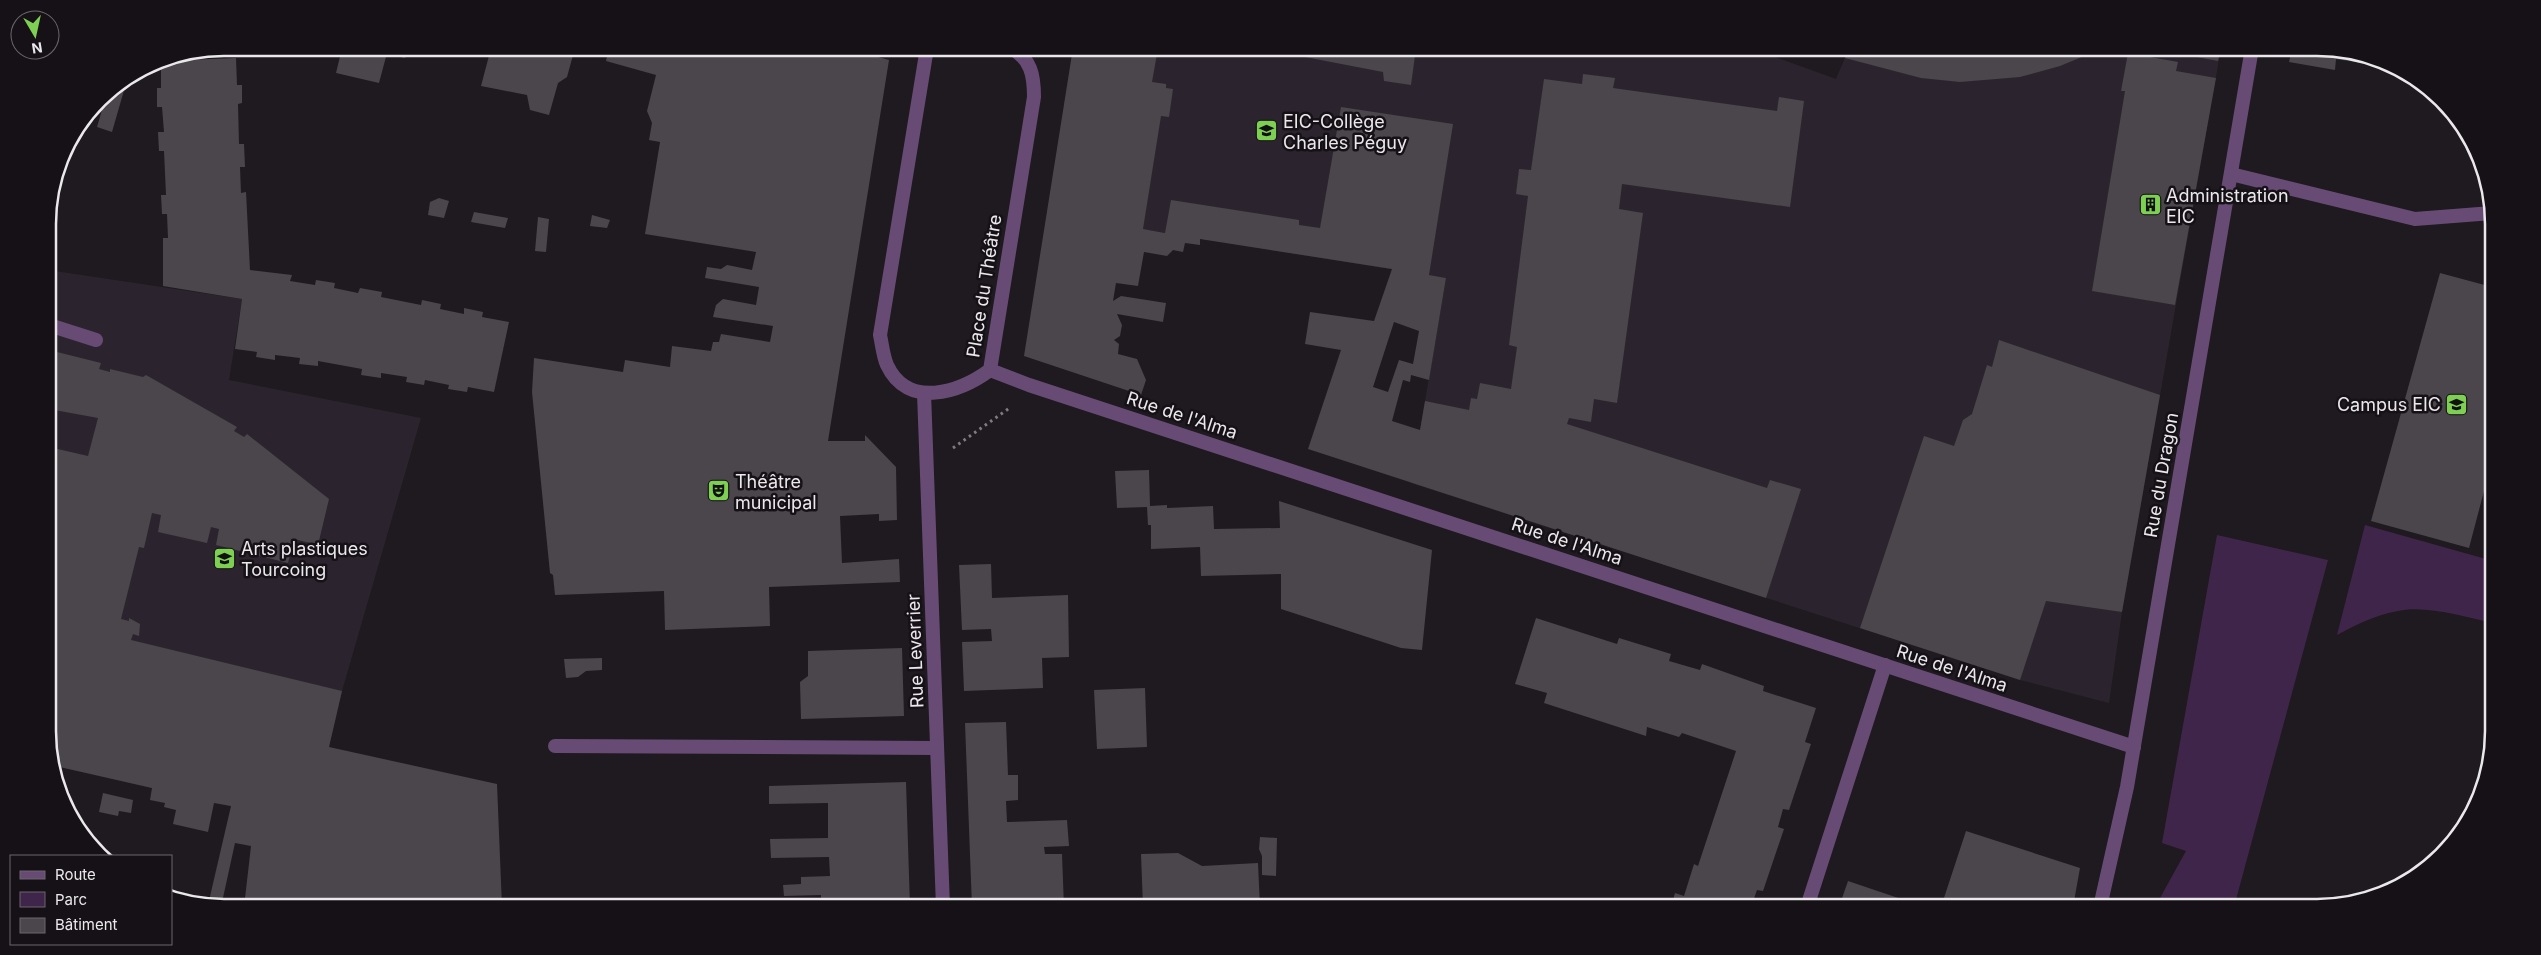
<svg xmlns="http://www.w3.org/2000/svg" width="2541" height="955" font-family="Inter,sans-serif">
	<style>
		.built { fill: #2b242e }
		.green { fill: #40254a }
		.building { fill: #4a464c; fill-rule: evenodd }
		.lines { fill: none; stroke-linecap: round; stroke-linejoin: round }
		.path { stroke: #7f7c81; stroke-width: 3; stroke-dasharray: 2.5 4; stroke-linecap: butt }
		.service { stroke: #684b74; stroke-width: 14 }
		.minor { stroke: #684b74; stroke-width: 14 }
		.tertiary { stroke: #684b74; stroke-width: 14 }
		.labels { text-anchor: middle; dominant-baseline: central; stroke-width: 5; stroke-linejoin: round; paint-order: stroke }
		.poi-label { font-size: 18px; fill: #ebe8ec; stroke: #151116; text-anchor: start }
		.street-label { font-size: 18px; fill: #ebe8ec; stroke: #151116 }
		.rim { fill: none; stroke: #ebe8ec; stroke-width: 2.5 }
	</style>
	<rect width="100%" height="100%" fill="#1e1a20"/>
	<path class="built" d="M 1073,48 L 1750,48 L 1836,79 L 1849,48 L 2221,48 L 2122,612 L 2109,703 L 2020,680 L 1411,483 L 1446,278 L 1047,214 Z
		M 48,270 L 242,299 L 229,380 L 421,418 L 342,691 L 329,747 L 321,827 L 51,765 Z"/>
	<path class="green" d="M 2365,525 L 2493,561 L 2493,623 C 2465,617 2426,605 2398,611 C 2375,615 2356,625 2337,635 Z
		M 2217,535 L 2328,560 L 2234,907 L 2155,907 L 2186,851 L 2162,843 Z"/>
	<path class="building" d="M 342,48 L 413,48 L 411,55 L 404,58 L 387,53 L 379,83 L 336,73 Z
		M 475,48 L 575,48 L 567,77 L 558,83 L 549,115 L 530,110 L 527,95 L 481,86 L 490,52 Z
		M 609,48 L 846,48 L 889,60 L 828,441 L 865,441 L 865,435 L 896,467 L 897,520 L 879,521 L 879,514 L 840,516 L 842,563 L 899,559 L 900,582 L 769,587 L 770,626 L 665,630 L 664,591 L 555,595 L 553,575 L 550,573 L 532,392 L 534,358 L 623,372 L 625,360 L 670,367 L 672,346 L 711,351 L 713,342 L 719,342 L 721,334 L 770,342 L 773,326 L 713,317 L 716,305 L 723,299 L 756,305 L 759,287 L 705,278 L 707,267 L 721,269 L 727,265 L 752,270 L 756,252 L 645,234 L 660,142 L 649,140 L 652,123 L 647,111 L 656,75 L 606,61 Z
		M 1073,48 L 1158,48 L 1152,82 L 1166,84 L 1166,88 L 1173,89 L 1169,117 L 1161,116 L 1143,229 L 1165,233 L 1171,200 L 1299,220 L 1299,225 L 1320,228 L 1341,107 L 1453,124 L 1429,275 L 1446,278 L 1429,380 L 1411,375 L 1410,382 L 1403,380 L 1392,421 L 1420,430 L 1425,401 L 1469,410 L 1471,398 L 1477,399 L 1480,383 L 1511,389 L 1517,347 L 1509,345 L 1528,196 L 1516,194 L 1519,169 L 1531,170 L 1544,79 L 1582,84 L 1583,74 L 1615,78 L 1613,88 L 1777,111 L 1779,97 L 1804,101 L 1790,207 L 1622,184 L 1619,209 L 1643,213 L 1617,403 L 1594,399 L 1591,422 L 1569,418 L 1567,424 L 1767,488 L 1770,480 L 1801,489 L 1766,598 L 1308,449 L 1341,350 L 1305,344 L 1310,312 L 1374,321 L 1392,269 L 1200,239 L 1200,245 L 1185,243 L 1183,252 L 1173,250 L 1167,256 L 1144,252 L 1138,286 L 1116,283 L 1113,301 L 1121,296 L 1166,303 L 1163,322 L 1117,314 L 1122,325 L 1120,336 L 1114,340 L 1119,344 L 1118,354 L 1137,359 L 1146,380 L 1141,395 L 1024,356 ZM 1394,322 L 1419,331 L 1413,364 L 1399,360 L 1388,392 L 1373,387 Z
		M 1259,48 L 1416,48 L 1411,85 L 1384,81 L 1383,72 Z
		M 1849,48 L 2074,48 L 2074,50 L 2089,54 L 2060,66 L 2020,77 L 1960,82 L 1921,78 L 1845,58 Z
		M 2187,48 L 2221,48 L 2218,61 L 2186,55 Z
		M 2292,48 L 2316,48 L 2373,57 L 2389,67 L 2336,59 L 2335,70 L 2289,62 Z
		M 2128,53 L 2178,62 L 2176,71 L 2216,78 L 2175,305 L 2092,291 L 2125,91 L 2121,91 Z
		M 236,58 L 237,85 L 242,85 L 242,103 L 238,104 L 239,144 L 244,144 L 245,167 L 240,167 L 241,193 L 246,192 L 250,270 L 292,275 L 290,281 L 315,285 L 316,280 L 335,283 L 334,288 L 358,293 L 360,288 L 382,292 L 381,297 L 421,305 L 422,300 L 441,304 L 440,309 L 464,314 L 464,308 L 483,312 L 482,317 L 509,322 L 494,392 L 468,387 L 467,392 L 448,389 L 449,385 L 425,380 L 424,385 L 406,382 L 407,377 L 381,373 L 381,378 L 361,375 L 362,369 L 318,361 L 318,366 L 299,364 L 300,358 L 275,355 L 275,360 L 256,357 L 257,352 L 235,349 L 242,299 L 163,286 L 163,238 L 168,238 L 167,214 L 162,214 L 161,195 L 166,195 L 164,151 L 159,151 L 158,132 L 164,132 L 162,107 L 157,107 L 157,88 L 161,88 L 161,61 Z
		M 127,80 L 112,132 L 97,127 L 107,93 Z
		M 439,198 L 449,201 L 444,218 L 428,215 L 430,202 Z
		M 474,212 L 508,218 L 505,228 L 471,222 Z
		M 592,215 L 610,220 L 607,228 L 590,226 Z
		M 538,217 L 549,219 L 546,252 L 535,251 Z
		M 2440,273 L 2492,287 L 2493,457 L 2469,548 L 2371,521 Z
		M 1999,340 L 2160,395 L 2122,612 L 2046,601 L 2020,680 L 1860,628 L 1924,436 L 1954,446 L 1963,420 L 1972,414 L 1987,365 L 1992,367 Z
		M 49,350 L 101,363 L 99,369 L 110,372 L 110,369 L 143,377 L 146,375 L 237,427 L 234,431 L 244,437 L 247,434 L 329,499 L 318,545 L 294,539 L 288,563 L 216,545 L 219,529 L 211,527 L 207,543 L 158,532 L 161,515 L 152,513 L 144,548 L 139,547 L 121,619 L 129,621 L 129,618 L 140,624 L 139,636 L 133,634 L 131,640 L 342,691 L 329,747 L 497,784 L 502,907 L 244,907 L 251,846 L 235,843 L 221,907 L 208,905 L 231,806 L 214,803 L 208,832 L 173,824 L 176,810 L 164,807 L 165,803 L 150,800 L 152,788 L 51,765 L 50,560 L 54,561 L 54,559 L 50,558 L 49,447 L 88,456 L 98,418 L 49,409 Z
		M 1149,470 L 1150,506 L 1167,505 L 1167,508 L 1213,506 L 1214,529 L 1280,528 L 1279,501 L 1432,550 L 1422,650 L 1401,648 L 1281,609 L 1281,574 L 1201,576 L 1200,547 L 1151,549 L 1151,525 L 1148,525 L 1147,507 L 1117,508 L 1115,471 Z
		M 991,564 L 992,598 L 1068,595 L 1069,657 L 1042,658 L 1043,688 L 964,691 L 962,642 L 992,641 L 991,629 L 962,630 L 959,565 Z
		M 1536,618 L 1617,644 L 1619,638 L 1671,654 L 1669,661 L 1700,670 L 1702,664 L 1764,686 L 1763,691 L 1816,708 L 1805,742 L 1811,744 L 1789,810 L 1783,809 L 1778,827 L 1784,829 L 1763,891 L 1757,890 L 1751,907 L 1671,907 L 1675,893 L 1684,896 L 1694,864 L 1698,866 L 1736,751 L 1682,733 L 1679,737 L 1647,727 L 1646,736 L 1544,703 L 1547,693 L 1515,684 Z
		M 902,648 L 904,716 L 801,719 L 800,682 L 808,676 L 808,651 Z
		M 602,658 L 602,670 L 586,671 L 578,677 L 566,678 L 564,659 Z
		M 1145,688 L 1147,747 L 1097,749 L 1094,690 Z
		M 1006,722 L 1008,775 L 1018,775 L 1018,800 L 1006,801 L 1007,822 L 1067,820 L 1069,846 L 1044,847 L 1045,854 L 1062,854 L 1064,907 L 972,907 L 965,723 Z
		M 906,782 L 910,907 L 821,907 L 821,895 L 784,896 L 783,885 L 801,884 L 801,877 L 830,876 L 829,857 L 771,858 L 770,839 L 828,838 L 828,803 L 769,804 L 769,786 Z
		M 103,793 L 133,800 L 131,813 L 119,811 L 118,816 L 99,812 Z
		M 1966,831 L 2080,868 L 2073,907 L 1941,907 Z
		M 1260,837 L 1277,838 L 1276,876 L 1262,875 L 1262,856 L 1259,849 Z
		M 1178,853 L 1202,866 L 1258,863 L 1260,907 L 1143,907 L 1141,854 Z
		M 1848,881 L 1925,907 L 1847,907 L 1840,904 Z"/>
	<g class="lines">
		<path class="path" d="M 953,448 L 1011,407"/>
		<path class="service" d="M 2231,174 L 2415,219 L 2492,213
			M 49,325 L 96,340
			M 555,746 L 937,748
			M 1807,907 L 1885,665"/>
		<path class="minor" d="M 927,48 L 880,335 C 882,344 883,356 887,365 C 908,410 960,392 990,370 L 1034,97 C 1034,75 1031,59 1011,48
			M 990,370 L 1029,385 L 2134,747
			M 924,393 L 943,907"/>
		<path class="tertiary" d="M 2100,907 L 2127,787 L 2252,48"/>
	</g>
	<defs>
		<symbol id="school-square" viewBox="-11 -11 22 22"><rect x="-9" y="-9" width="18" height="18" rx="4" fill="#7ed053" stroke="#151116"/><path d="M0-5L7-2L0 1L-7-2ZM-4 1L0 2.5L4 1V4Q0 6-4 4Z" fill="#111"/></symbol>
		<symbol id="building-square" viewBox="-11 -11 22 22"><rect x="-9" y="-9" width="18" height="18" rx="4" fill="#7ed053" stroke="#151116"/><path d="M-4-6H4V6H1V3H-1V6H-4ZM-2.5-4.3h1.7v1.8h-1.7ZM.8-4.3h1.7v1.8H.8ZM-2.5-1h1.7V.8h-1.7ZM.8-1h1.7V.8H.8Z" fill="#111"/></symbol>
		<symbol id="university-square" viewBox="-11 -11 22 22"><rect x="-9" y="-9" width="18" height="18" rx="4" fill="#7ed053" stroke="#151116"/><path d="M0-5L7-2L0 1L-7-2ZM-4 1L0 2.5L4 1V4Q0 6-4 4Z" fill="#111"/></symbol>
		<symbol id="theatre-square" viewBox="-11 -11 22 22"><rect x="-9" y="-9" width="18" height="18" rx="4" fill="#7ed053" stroke="#151116"/><path d="M-5-5.5Q0-4 5-5.5V0Q5 5 0 6Q-5 5-5 0ZM-3.3-2.5H-1v1.5H-3.3ZM1-2.5H3.3v1.5H1ZM-2.8 1Q0 5.5 2.8 1Z" fill="#111"/></symbol>
	</defs>
	<g fill-rule="evenodd">
		<use href="#school-square" x="1254" y="118" width="25" height="25"/>
		<use href="#building-square" x="2138" y="192" width="25" height="25"/>
		<use href="#university-square" x="2444" y="392" width="25" height="25"/>
		<use href="#theatre-square" x="706" y="478" width="25" height="25"/>
		<use href="#university-square" x="212" y="546" width="25" height="25"/>
	</g>
	<g class="labels">
		<g class="poi-label">
			<text x="1283" y="121">EIC-Collège<tspan x="1283" dy="21">Charles Péguy</tspan></text>
			<text x="2166" y="195">Administration<tspan x="2166" dy="21">EIC</tspan></text>
			<text x="2441" y="404" text-anchor="end">Campus EIC</text>
			<text x="735" y="481">Théâtre<tspan x="735" dy="21">municipal</tspan></text>
			<text x="241" y="548">Arts plastiques<tspan x="241" dy="21">Tourcoing</tspan></text>
		</g>
		<g class="street-label">
			<text transform="translate(984 286) rotate(-81)">Place du Théâtre</text>
			<text transform="translate(1182 415) rotate(18)">Rue de l'Alma</text>
			<text transform="translate(2161 475) rotate(-80)">Rue du Dragon</text>
			<text transform="translate(1567 541) rotate(18)">Rue de l'Alma</text>
			<text transform="translate(915 651) rotate(-92)">Rue Leverrier</text>
			<text transform="translate(1952 668) rotate(18)">Rue de l'Alma</text>
		</g>
	</g>
	<path d="M0 0H2541V955H0ZM224 56H2317A168 168 0 0 1 2485 224V731A168 168 0 0 1 2317 899H224A168 168 0 0 1 56 731V224A168 168 0 0 1 224 56Z" fill="#151116" fill-rule="evenodd"/>
	<path class="rim" d="M224 56H2317A168 168 0 0 1 2485 224V731A168 168 0 0 1 2317 899H224A168 168 0 0 1 56 731V224A168 168 0 0 1 224 56Z"/>
	<rect x="10" y="855" width="162" height="90" fill="#151116" stroke="#6b676c"/>
	<rect x="20" y="871" width="25" height="8" fill="#684b74" stroke="#6b676c"/>
	<text x="55" y="880" font-size="15" fill="#ebe8ec">Route</text>
	<rect x="20" y="892" width="25" height="15" fill="#40254a" stroke="#6b676c"/>
	<text x="55" y="905" font-size="15" fill="#ebe8ec">Parc</text>
	<rect x="20" y="918" width="25" height="15" fill="#4a464c" stroke="#6b676c"/>
	<text x="55" y="930" font-size="15" fill="#ebe8ec">Bâtiment</text>
	<g transform="translate(35 35) rotate(171)"><circle r="24" fill="#151116" stroke="#6b676c"/>
	<path d="M0-4L9 19L0 12L-9 19Z" fill="#7ed053"/>
	<text y="-8" font-size="14" font-weight="bold" text-anchor="middle" fill="#ebe8ec">N</text>
	</g>
</svg>
